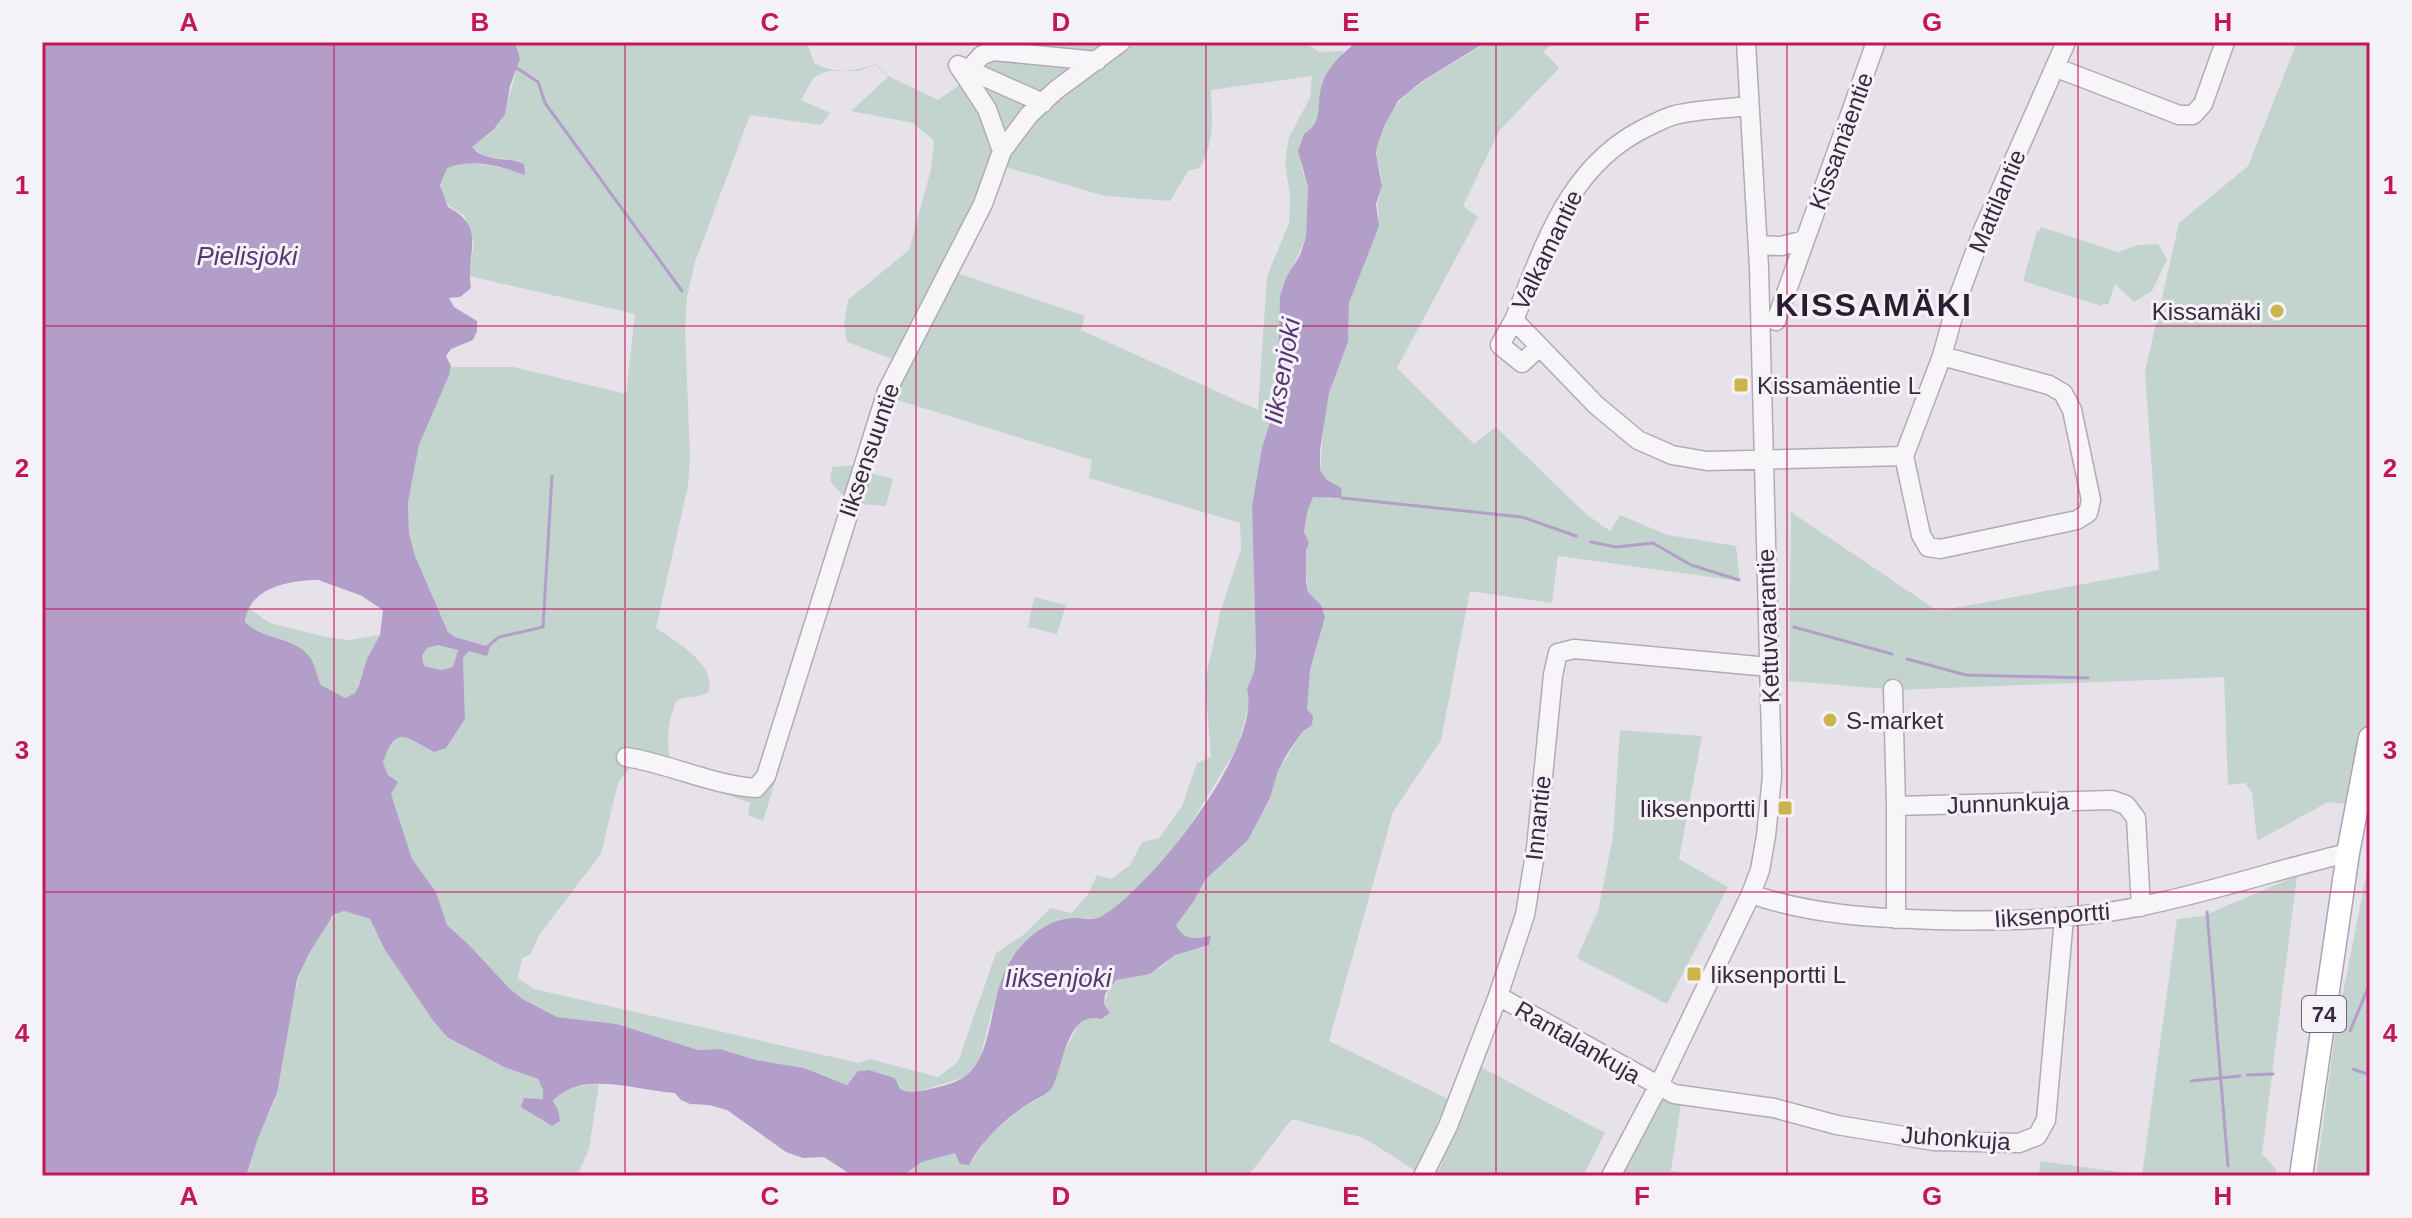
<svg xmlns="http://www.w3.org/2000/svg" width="2412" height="1218" font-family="Arial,sans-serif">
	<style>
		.green { fill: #c3d4cf; fill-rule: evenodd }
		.water { fill: #b39ec9; fill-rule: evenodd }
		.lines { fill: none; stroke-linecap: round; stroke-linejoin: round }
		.stream { stroke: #b39ec9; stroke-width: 3 }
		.minor-casing { stroke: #b2abb7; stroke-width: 21 }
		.major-casing { stroke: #ada2b5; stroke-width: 25 }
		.minor { stroke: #f7f5f8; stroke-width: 18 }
		.major { stroke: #fff; stroke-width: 22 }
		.grid { fill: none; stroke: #c2185b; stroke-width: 2; stroke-opacity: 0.55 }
		.poi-dot { fill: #cab44b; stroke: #f5f2f7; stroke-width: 3 }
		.labels { text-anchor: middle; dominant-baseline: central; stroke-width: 6; stroke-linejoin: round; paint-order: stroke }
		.shield { fill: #f5f2f7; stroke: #716678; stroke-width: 2 }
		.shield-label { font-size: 22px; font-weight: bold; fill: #382a41 }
		.street-label { font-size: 24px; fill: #382a41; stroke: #f5f2f7 }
		.poi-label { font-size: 24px; fill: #382a41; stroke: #f5f2f7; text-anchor: start }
		.water-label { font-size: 26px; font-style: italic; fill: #573674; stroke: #f5f2f7 }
		.district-label { font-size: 32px; font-weight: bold; letter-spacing: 2px; fill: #2a1d32; stroke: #f5f2f7 }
		.neatline { fill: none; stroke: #c2185b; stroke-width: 3 }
		.grid-label { font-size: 26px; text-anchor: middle; font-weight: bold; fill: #c2185b }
	</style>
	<rect width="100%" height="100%" fill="#e7e2ea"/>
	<path class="green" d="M 515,42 L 807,42 L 814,63 C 833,74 856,72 876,64 L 888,76 L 938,100 L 1020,42 L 1303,42 L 1320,52 L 1344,51 L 1323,81 L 1318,121 L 1300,162 L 1308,187 L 1306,237 L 1280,296 L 1277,400 L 1262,447 L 1252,506 L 1256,654 L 1254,672 L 1247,689 L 1250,700 L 1238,746 L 1190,825 L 1165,858 L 1126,900 L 1099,918 L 1079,918 L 1045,926 L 1021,945 L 1010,959 L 992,1010 L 981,1055 L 972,1071 L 965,1077 L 918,1092 L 899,1089 L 895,1078 L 869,1070 L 858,1071 L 847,1085 L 804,1068 L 756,1060 L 720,1049 L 698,1050 L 617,1024 L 557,1017 L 524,1000 L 510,989 L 469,945 L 447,925 L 436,892 L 412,859 L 390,794 L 393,788 C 390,781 383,770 383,763 C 383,758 385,754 387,749 C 395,729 413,739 426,748 L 465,718 L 463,658 L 469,651 L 487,646 L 455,637 L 448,632 L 415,556 L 409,533 L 408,502 L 419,445 L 451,367 L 514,367 L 626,394 L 635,314 L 469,276 L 474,242 L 464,215 C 451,208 443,203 441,187 C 434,145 506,170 525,174 L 507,159 L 487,157 L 471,147 C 478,140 490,134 495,126 C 507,107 523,63 515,42 ZM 876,65 L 888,77 L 851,111 L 913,123 L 934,141 L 931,169 L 909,250 L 848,300 L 844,323 L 847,342 L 892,359 L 869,412 L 854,465 L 832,467 L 830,481 L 845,498 L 758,771 L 753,778 L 741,782 L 670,758 C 666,738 669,718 677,700 C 688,696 697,698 708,693 C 718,665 677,642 656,628 L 688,486 L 690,457 L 685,328 L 687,298 L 695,262 L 750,115 L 821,125 L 830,113 L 801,100 L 814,77 L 828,71 L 858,71 ZM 1312,76 L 1310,98 L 1289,137 L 1285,162 L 1290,198 L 1289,223 L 1267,276 L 1258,410 L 1081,330 L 1085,316 L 954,272 L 1006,167 L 1105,196 L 1170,201 L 1189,170 L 1200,168 C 1215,138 1212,122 1211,90 ZM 894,399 L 1092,460 L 1089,478 L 1240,523 L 1241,549 L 1220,613 L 1205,681 L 1211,757 L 1197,763 L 1182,806 L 1159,838 L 1142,842 L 1130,865 L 1111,879 L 1097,875 L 1088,894 L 1072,913 L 1051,908 L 1022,936 L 996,953 L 958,1062 L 938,1077 L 870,1059 L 859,1063 L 534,989 L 518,978 L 522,958 L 530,955 L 539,935 L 601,854 L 618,783 L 629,769 L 639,768 L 712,789 L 750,803 L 748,815 L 763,821 L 860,504 L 886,506 L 893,479 L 870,473 Z
		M 1486,42 L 1557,42 L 1543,51 L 1559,68 L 1499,131 L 1463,206 L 1478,217 L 1397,368 L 1474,444 L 1496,427 L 1586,514 L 1610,531 L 1620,515 L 1668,535 L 1736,546 L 1740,581 L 1558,556 L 1552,603 L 1470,591 L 1441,740 L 1393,812 L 1329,1041 L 1448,1099 L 1416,1171 L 1364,1138 L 1292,1119 L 1248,1176 L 902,1176 L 922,1162 L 956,1152 L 969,1165 L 989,1135 L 1027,1105 L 1047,1094 L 1056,1079 L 1060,1060 L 1076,1029 L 1081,1021 L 1092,1016 L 1104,1004 L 1110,986 L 1117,980 L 1160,968 L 1175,955 L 1185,951 L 1205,947 L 1199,938 C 1186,939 1181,936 1175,925 L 1194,901 L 1205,880 L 1248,840 L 1270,798 L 1278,771 L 1303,731 L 1310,670 L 1318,644 L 1321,605 L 1308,592 L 1305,561 L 1308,543 L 1304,532 L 1307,513 L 1313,496 L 1323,496 L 1332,499 L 1341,488 L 1326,479 L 1320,470 L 1324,421 L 1329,393 L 1348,342 L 1349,303 L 1379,216 C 1375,200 1380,199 1382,185 C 1383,173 1375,160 1377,148 C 1386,89 1445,73 1486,42 Z
		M 2297,42 L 2370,42 L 2370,806 L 2328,802 L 2257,841 L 2252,793 L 2245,783 L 2228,785 L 2224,677 L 1897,690 L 1789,681 L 1791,512 L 1938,611 L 2159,570 L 2145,372 L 2179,223 L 2248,166 Z
		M 2041,227 L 2118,252 L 2138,245 L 2158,244 L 2167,259 L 2152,291 L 2134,302 L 2115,284 L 2108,305 L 2102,303 L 2101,306 L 2023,281 L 2037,231 L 2039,231 Z
		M 1034,597 L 1066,605 L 1057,634 L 1028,627 Z
		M 248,608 L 270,623 L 326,637 L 348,640 L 380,635 L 355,693 L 344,698 L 321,685 C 317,677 316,668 312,661 C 299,637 264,641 245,622 Z
		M 438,645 L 458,649 L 454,667 L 442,670 L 424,666 L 422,656 L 427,648 Z
		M 1620,730 L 1702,736 L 1679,859 L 1728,887 L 1667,1004 L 1577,958 L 1598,911 L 1613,836 Z
		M 2370,856 L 2370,1176 L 2316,1176 L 2335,1034 Z
		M 2297,876 L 2262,1154 L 2275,1168 L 2277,1176 L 2039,1176 L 2040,1161 L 2142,1175 L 2177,919 L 2203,916 Z
		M 344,911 L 370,919 L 385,950 L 434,1022 L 447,1037 L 504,1067 L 538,1079 L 543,1090 L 543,1099 L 524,1098 L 529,1111 L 544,1122 C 557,1089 564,1087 599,1084 L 589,1149 L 577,1176 L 246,1176 C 251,1158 256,1140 264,1123 C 268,1114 274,1105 276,1095 C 286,1050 295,927 344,911 Z
		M 1477,1065 L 1605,1133 L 1583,1176 L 1435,1176 L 1443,1162 L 1436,1159 Z
		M 1660,1097 L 1681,1104 L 1671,1171 L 1700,1176 L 1621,1176 Z"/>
	<path class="water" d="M 42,42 L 515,42 L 520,59 L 510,86 L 505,114 L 494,129 L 472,147 C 486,163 506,156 524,164 L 525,175 C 499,166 474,158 447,168 L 440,185 L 448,207 C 488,228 465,252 471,288 L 460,297 L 449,298 L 454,307 L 477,321 L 477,331 L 473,340 L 451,349 L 446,356 L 451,366 L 449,375 L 419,445 L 408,502 L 409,533 L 415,556 L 448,632 L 455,637 L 490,647 L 487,656 L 469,651 L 463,658 L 465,719 L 446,748 L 434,752 C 407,738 395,723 383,763 L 388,775 L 398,782 L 391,794 L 412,859 L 436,892 L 447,925 L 469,945 L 510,989 L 524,1000 L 557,1017 L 617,1024 L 698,1050 L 720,1049 L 756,1060 L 804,1068 L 847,1085 L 858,1071 L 869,1070 L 895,1078 L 900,1089 C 912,1094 922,1091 935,1088 C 946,1085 959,1082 968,1074 C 1000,1045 984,976 1029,938 C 1042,926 1060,917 1078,918 C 1087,919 1094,920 1102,916 C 1151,888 1263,746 1247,689 L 1254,672 L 1256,654 L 1252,506 L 1262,447 L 1277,401 L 1280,296 L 1286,278 L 1300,255 L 1306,237 L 1308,187 L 1298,151 L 1304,134 C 1324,122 1316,106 1321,88 C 1326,68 1341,54 1357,42 L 1486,42 L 1421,82 L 1398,101 L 1384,126 L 1378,143 L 1376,153 L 1382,186 L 1376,204 L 1379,226 L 1349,303 L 1348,342 L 1329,393 L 1320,450 L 1320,470 L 1326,479 L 1341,488 L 1342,498 L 1313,497 L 1307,513 L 1304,532 L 1309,543 L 1306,551 L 1306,581 L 1308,592 L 1321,605 L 1325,617 L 1310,670 L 1307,709 L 1313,716 L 1312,725 L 1303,731 L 1287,754 L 1278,771 L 1270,798 L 1248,840 L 1205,880 L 1194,901 L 1176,925 C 1184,941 1194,939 1211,936 L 1209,945 L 1175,955 L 1150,974 L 1116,980 L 1105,994 L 1104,1004 L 1110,1013 L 1101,1019 C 1067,1010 1063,1067 1053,1086 C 1047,1096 1037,1098 1028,1104 C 1004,1120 982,1140 969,1165 L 960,1164 L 955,1153 L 922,1162 L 902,1176 L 853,1176 L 824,1157 L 803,1158 L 786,1152 L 727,1110 L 709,1105 L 690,1104 L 681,1100 L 675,1093 C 638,1091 580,1069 553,1101 L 558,1110 L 560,1121 L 552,1126 L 521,1107 L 524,1098 L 543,1099 L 543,1090 L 538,1079 L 504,1067 L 447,1037 L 434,1022 L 385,950 L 370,919 L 344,911 L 333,915 L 308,955 L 297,980 L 277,1093 L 258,1138 L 246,1176 L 42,1176 ZM 318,580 L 360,595 L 383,610 L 380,635 L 367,659 L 359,685 L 355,693 L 345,698 L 321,685 C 316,675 316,664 308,655 C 294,637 263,640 245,622 C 248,588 289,580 318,580 ZM 438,645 L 458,650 L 453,667 L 442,670 L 424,666 L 422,656 L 427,648 Z"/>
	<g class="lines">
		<path class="stream" d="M 517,68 L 538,82 L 545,103 L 682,291
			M 1342,498 L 1522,517 L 1576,536
			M 1591,542 L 1616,547 L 1653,543 L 1691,565 L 1739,580
			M 1776,589 L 1778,623
			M 1794,627 L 1892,654
			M 488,646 L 499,637 L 543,627 L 552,476
			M 1907,659 L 1966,675 L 2088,678
			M 2207,912 L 2228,1166
			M 2350,1031 L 2370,983
			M 2353,1069 L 2370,1075
			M 2247,1075 L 2273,1074
			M 2191,1081 L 2240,1076"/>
		<defs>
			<path id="minor" d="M 958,65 L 987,109 L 1002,151
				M 960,66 L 1043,103
				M 2057,68 L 2179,115 L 2193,115 L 2203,104 L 2225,42
				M 969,69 L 982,55 L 994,51 L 1097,61
				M 1749,106 C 1725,109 1699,109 1675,115 C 1666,117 1656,123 1647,127 C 1568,165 1545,245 1514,320 L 1596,405 L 1638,440 L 1672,455 L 1707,461 L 1904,456 L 1942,356 L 1958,298 L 1983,230 L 2066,42
				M 1758,245 L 1781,246 L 1805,240
				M 1514,320 L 1500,345 L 1522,363 L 1538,348
				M 1776,321 L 1876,42
				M 1904,456 L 1921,535 L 1928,547 L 1940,549 L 2077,520 L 2088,513 L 2091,500 L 2072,410 L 2063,393 L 2049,385 L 1942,356
				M 1893,689 L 1896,806
				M 626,757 C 670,764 712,785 756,788 L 766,776 L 887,391 L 983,204 L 1002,151 L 1029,115 L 1056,90 L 1121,42
				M 1751,894 C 1811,915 1874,918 1937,920 C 2005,922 2075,920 2142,906 C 2212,892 2279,869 2348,853
				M 1896,919 L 1896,806 L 2112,800 L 2126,805 L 2136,818 L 2141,907
				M 1498,996 L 1674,1094 L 1774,1108 L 1837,1125 L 1934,1141 L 2019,1143 L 2037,1136 L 2046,1120 L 2064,918
				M 1423,1176 L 1448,1126 L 1498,996 L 1525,915 L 1536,848 L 1553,675 L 1558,653 L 1574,649 L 1769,667
				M 1611,1176 L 1658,1087 L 1751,894 L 1760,870 L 1766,836 L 1772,776 L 1759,268 L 1746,42"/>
			<path id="major" d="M 2301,1176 L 2348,853 L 2370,738"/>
		</defs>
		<use href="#minor" class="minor-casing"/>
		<use href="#major" class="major-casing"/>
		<use href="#minor" class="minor"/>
		<use href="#major" class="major"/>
	</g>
	<path class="grid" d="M 334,42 L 334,1176M 625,42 L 625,1176M 916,42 L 916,1176M 1206,42 L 1206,1176M 1496,42 L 1496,1176M 1787,42 L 1787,1176M 2078,42 L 2078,1176M 42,326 L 2370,326M 42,609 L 2370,609M 42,892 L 2370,892"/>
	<g class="poi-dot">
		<circle cx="2277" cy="311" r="8"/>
		<rect x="1733" y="377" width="16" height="16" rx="4"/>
		<circle cx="1830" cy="720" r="8"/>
		<rect x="1777" y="800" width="16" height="16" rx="4"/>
		<rect x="1686" y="966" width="16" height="16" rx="4"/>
	</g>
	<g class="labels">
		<rect class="shield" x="2302" y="996" width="44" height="36" rx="6"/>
		<g class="shield-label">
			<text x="2324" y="1014">74</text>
		</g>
		<g class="street-label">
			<text transform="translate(1841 141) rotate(-70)">Kissamäentie</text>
			<text transform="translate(1997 201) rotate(-67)">Mattilantie</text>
			<text transform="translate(1547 250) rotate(-64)">Valkamantie</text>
			<text transform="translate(869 450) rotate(-71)">Iiksensuuntie</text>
			<text transform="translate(1768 626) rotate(-92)">Kettuvaarantie</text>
			<text transform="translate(2008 803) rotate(-2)">Junnunkuja</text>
			<text transform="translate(1538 818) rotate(-84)">Innantie</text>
			<text transform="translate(2052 915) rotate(-4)">Iiksenportti</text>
			<text transform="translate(1578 1042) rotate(30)">Rantalankuja</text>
			<text transform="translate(1956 1138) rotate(4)">Juhonkuja</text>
		</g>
		<g class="poi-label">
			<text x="2261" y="311" text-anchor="end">Kissamäki</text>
			<text x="1757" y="385">Kissamäentie L</text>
			<text x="1846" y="720">S-market</text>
			<text x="1769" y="808" text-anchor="end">Iiksenportti I</text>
			<text x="1710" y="974">Iiksenportti L</text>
		</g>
		<g class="water-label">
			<text x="247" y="256">Pielisjoki</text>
			<text transform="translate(1282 371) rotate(-80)">Iiksenjoki</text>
			<text x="1058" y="978">Iiksenjoki</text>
		</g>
		<g class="district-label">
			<text x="1874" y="305">KISSAMÄKI</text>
		</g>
	</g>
	<rect width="2412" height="1218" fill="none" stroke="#f5f2f7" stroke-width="88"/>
	<rect x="44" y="44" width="2324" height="1130" class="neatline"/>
	<g class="grid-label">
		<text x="189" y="31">A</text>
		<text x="480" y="31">B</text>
		<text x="770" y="31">C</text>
		<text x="1061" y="31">D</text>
		<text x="1351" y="31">E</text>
		<text x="1642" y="31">F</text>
		<text x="1932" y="31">G</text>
		<text x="2223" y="31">H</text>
		<text x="22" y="194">1</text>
		<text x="2390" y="194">1</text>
		<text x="22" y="477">2</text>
		<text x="2390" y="477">2</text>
		<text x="22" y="759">3</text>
		<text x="2390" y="759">3</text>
		<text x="22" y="1042">4</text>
		<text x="2390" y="1042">4</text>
		<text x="189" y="1205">A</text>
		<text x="480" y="1205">B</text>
		<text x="770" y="1205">C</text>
		<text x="1061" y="1205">D</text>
		<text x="1351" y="1205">E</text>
		<text x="1642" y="1205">F</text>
		<text x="1932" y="1205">G</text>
		<text x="2223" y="1205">H</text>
	</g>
</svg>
